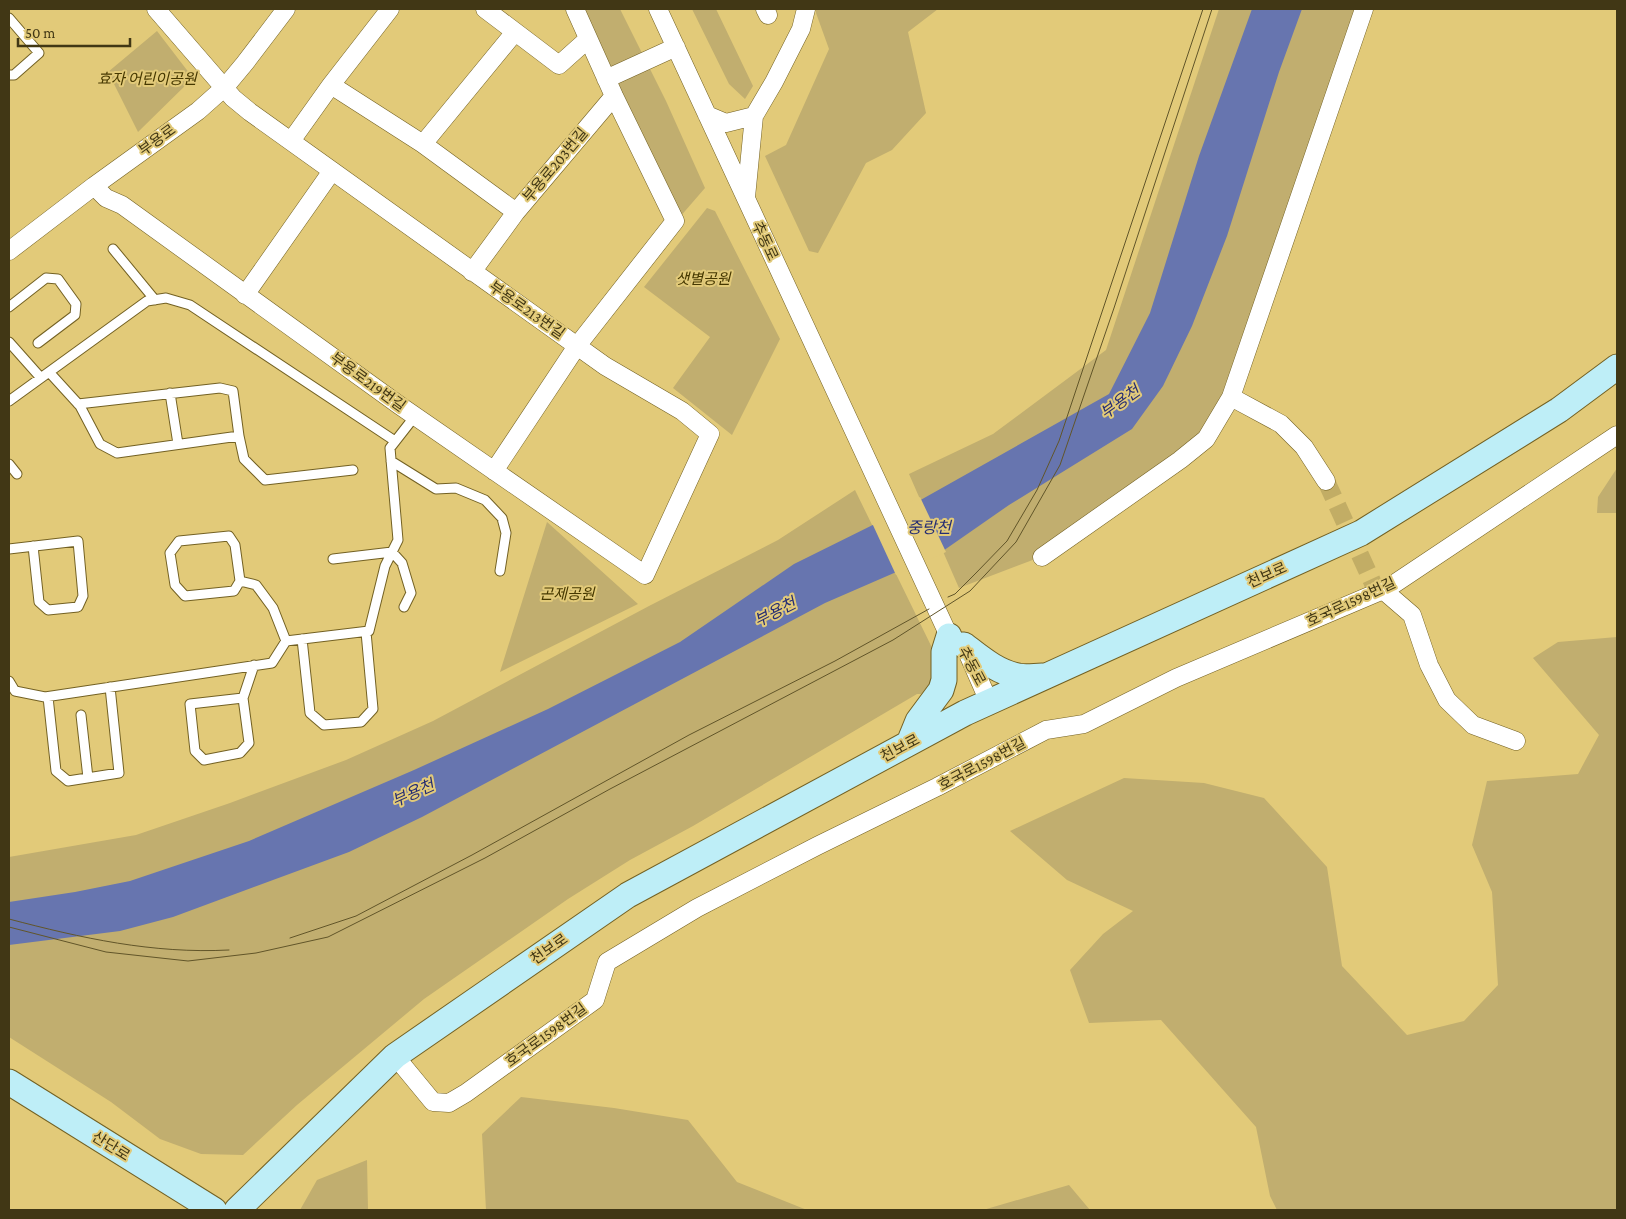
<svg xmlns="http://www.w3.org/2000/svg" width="1626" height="1219" font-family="'Crimson Pro','Noto Sans KR',serif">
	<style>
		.green { fill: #c1ae6f }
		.water { fill: #6775af }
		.pier { fill: #e2ca79 }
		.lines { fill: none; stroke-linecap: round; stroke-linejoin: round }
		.street-tunnel { stroke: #c2ad65; stroke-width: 18; stroke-dasharray: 18 9; stroke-linecap: butt }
		.lane-casing { stroke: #736123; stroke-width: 11 }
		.street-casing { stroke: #736123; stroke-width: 19 }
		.secondary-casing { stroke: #736123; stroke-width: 27 }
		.lane { stroke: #fff; stroke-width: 9 }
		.street { stroke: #fff; stroke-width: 18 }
		.secondary { stroke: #beeef7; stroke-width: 25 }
		.tram { stroke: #615529; stroke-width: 1 }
		.labels { text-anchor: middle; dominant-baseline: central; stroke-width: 4; stroke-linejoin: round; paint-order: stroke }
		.park-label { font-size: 15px; font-style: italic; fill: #463800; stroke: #e2ca79 }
		.street-label { font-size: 15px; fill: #413715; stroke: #e2ca79 }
		.water-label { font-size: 16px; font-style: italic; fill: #242c73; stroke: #e2ca79 }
	</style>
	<rect width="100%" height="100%" fill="#e2ca79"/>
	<path class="green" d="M 582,9 L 620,9 L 666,101 L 705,188 L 679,218 Z
		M 692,9 L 716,9 L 753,86 L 745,99 L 729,84 Z
		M 816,9 L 938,9 L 908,32 L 926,113 L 892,150 L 866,163 L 818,253 L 809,251 L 765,156 L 786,145 L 829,49 L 816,13 Z
		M 1219,9 L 1359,9 L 1230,386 L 1203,437 L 1038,558 L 959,588 L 909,474 L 993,434 L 1106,350 Z
		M 157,31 L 193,78 L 138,132 L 108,72 Z
		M 707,208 L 715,211 L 780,339 L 732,435 L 673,388 L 710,337 L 644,287 Z
		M 1617,468 L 1617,513 L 1597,513 L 1598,497 Z
		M 855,490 L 939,662 L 933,680 L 921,694 L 917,694 L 693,826 L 630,860 L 568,899 L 424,999 L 297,1105 L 243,1155 L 201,1154 L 160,1139 L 111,1102 L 9,1037 L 9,857 L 136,835 L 230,803 L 346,760 L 433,721 L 649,606 L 778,540 Z
		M 547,522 L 638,604 L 500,672 Z
		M 1617,637 L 1617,1210 L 1277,1210 L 1270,1196 L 1256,1127 L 1161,1020 L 1089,1023 L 1070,970 L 1103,934 L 1133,911 L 1067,880 L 1010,831 L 1124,778 L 1204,783 L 1264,798 L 1327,867 L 1342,966 L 1407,1035 L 1464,1021 L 1498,985 L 1492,892 L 1472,845 L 1487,781 L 1578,774 L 1599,735 L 1533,658 L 1558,642 Z
		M 521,1097 L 614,1108 L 688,1120 L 737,1182 L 807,1210 L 486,1210 L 482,1134 Z
		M 367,1160 L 368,1210 L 300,1210 L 317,1180 Z
		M 1069,1185 L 1090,1210 L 983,1210 Z"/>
	<path class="water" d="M 1252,9 L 1302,9 L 1279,72 L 1227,236 L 1192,326 L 1163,386 L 1132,429 L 1009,505 L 940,553 L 825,603 L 422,817 L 349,852 L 173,917 L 120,931 L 9,945 L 9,902 L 75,892 L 130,881 L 249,841 L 414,770 L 548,709 L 680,642 L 794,564 L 901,511 L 1109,394 L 1150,313 L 1199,156 Z"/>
	<path class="pier" d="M 920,497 L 946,552 L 896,575 L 872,523 Z"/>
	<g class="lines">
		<path class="street-tunnel" d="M 1326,481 L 1377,592"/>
		<defs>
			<path id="lane" d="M 9,18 L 39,53 L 14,75 L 9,75
				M 113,249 L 155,300
				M 9,307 L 46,278 L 58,279 L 76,304 L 75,315 L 38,343
				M 9,342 L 41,378
				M 49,372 L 80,406 L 100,444 L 117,453 L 239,436 L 244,459 L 265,480 L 353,470
				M 170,393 L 178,444
				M 9,401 L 147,301 L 166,298 L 190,305 L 395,441
				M 78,404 L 220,388 L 233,391 L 239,436
				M 391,461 L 436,489 L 456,488 L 485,500 L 502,518 L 506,533 L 500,571
				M 9,464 L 17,474
				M 9,549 L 78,541 L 83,596 L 78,607 L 48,610 L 39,602 L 33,546
				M 333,559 L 392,552 L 402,563 L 411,593 L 404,607
				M 240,581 L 234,591 L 185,596 L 175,585 L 170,553 L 179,541 L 229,536 L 235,545 L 240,581 L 256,585 L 273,608 L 286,641
				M 302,639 L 310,713 L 324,725 L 361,722 L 373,709 L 366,632
				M 9,681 L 15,691 L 45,697 L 272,663 L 286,641 L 369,631 L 385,566 L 398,540 L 390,448 L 415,416
				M 48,697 L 56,771 L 68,781 L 119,773 L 110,687
				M 243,698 L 249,743 L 240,753 L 204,760 L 195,751 L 190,704 L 243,698 L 254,665
				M 81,715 L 88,778"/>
			<path id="street" d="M 485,9 L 559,65 L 588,39
				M 658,9 L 949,636 L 964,645 L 989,702
				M 765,9 L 768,15
				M 606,79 L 676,47
				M 331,85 L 423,144 L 516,212
				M 707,115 L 726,123 L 754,116
				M 291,141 L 331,85 L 390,9
				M 423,144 L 515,32
				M 94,186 L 106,198 L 122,205 L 399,405 L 645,575 L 710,434 L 682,411 L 605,366 L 250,112 L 233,98 L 156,9
				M 746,197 L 754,116 L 774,82 L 801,29 L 806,9
				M 9,251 L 94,186 L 198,111 L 225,87 L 245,63 L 286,9
				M 472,272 L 516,212 L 614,96
				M 245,295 L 332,171
				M 494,471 L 577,346 L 675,221 L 614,96 L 575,9
				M 1326,481 L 1304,447 L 1281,424 L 1231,397 L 1364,9
				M 1042,557 L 1180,460 L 1206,439 L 1231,397
				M 1383,590 L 1412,615 L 1429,665 L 1447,700 L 1473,725 L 1516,741
				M 395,1056 L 433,1102 L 449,1103 L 466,1093 L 595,1000 L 607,962 L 697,908 L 817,846 L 937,787 L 1046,730 L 1084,724 L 1176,678 L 1388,588 L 1617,435"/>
			<path id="secondary" d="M 964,645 C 981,658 997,672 1018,676 C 1026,678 1035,676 1042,676
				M 909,743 L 918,721 L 941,690 L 944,680 L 944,652 L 949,636
				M 9,1082 L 214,1210
				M 237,1210 L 395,1056 L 628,895 L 965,713 L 1361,533 L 1559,410 L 1617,367"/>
		</defs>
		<use href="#lane" class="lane-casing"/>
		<use href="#street" class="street-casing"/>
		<use href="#secondary" class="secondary-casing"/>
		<use href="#lane" class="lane"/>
		<use href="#street" class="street"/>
		<use href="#secondary" class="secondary"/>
		<path class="tram" d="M 948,597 L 955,594 L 976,573 L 1007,541 L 1037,490 L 1059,441 L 1203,9
			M 9,919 C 81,938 153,954 229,950
			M 9,927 L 106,952 L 188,961 L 256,953 L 328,937 L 485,858 L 610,789 L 893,640 L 970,591 L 1016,542 L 1060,465 L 1114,308 L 1212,9
			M 290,938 L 356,916 L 472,855 L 689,735 L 835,661 L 929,609"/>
	</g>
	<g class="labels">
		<g class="park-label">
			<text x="147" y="79">효자 어린이공원</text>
			<text x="703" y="279">샛별공원</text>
			<text x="567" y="594">곤제공원</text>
		</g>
		<g class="street-label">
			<text transform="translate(157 140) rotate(-36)">부용로</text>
			<text transform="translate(555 165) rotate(-50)">부용로203번길</text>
			<text transform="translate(765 241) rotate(65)">추동로</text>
			<text transform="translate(527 310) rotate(35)">부용로213번길</text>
			<text transform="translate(368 382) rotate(36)">부용로219번길</text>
			<text transform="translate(1267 575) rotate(-24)">천보로</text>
			<text transform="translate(1351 602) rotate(-25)">호국로1598번길</text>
			<text transform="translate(972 666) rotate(62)">추동로</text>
			<text transform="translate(900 748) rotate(-28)">천보로</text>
			<text transform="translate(982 764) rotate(-28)">호국로1598번길</text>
			<text transform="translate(549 949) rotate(-35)">천보로</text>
			<text transform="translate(546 1035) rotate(-36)">호국로1598번길</text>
			<text transform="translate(111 1146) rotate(32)">산단로</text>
		</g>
		<g class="water-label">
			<text transform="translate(1120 402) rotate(-36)">부용천</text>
			<text x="929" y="527">중랑천</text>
			<text transform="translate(775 612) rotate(-27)">부용천</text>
			<text transform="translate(413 793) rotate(-24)">부용천</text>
		</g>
	</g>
	<rect width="1626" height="1219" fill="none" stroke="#413715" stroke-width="20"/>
	<path d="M18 38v8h112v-8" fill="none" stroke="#413715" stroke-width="2.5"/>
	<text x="25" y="38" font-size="15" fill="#413715" stroke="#e2ca79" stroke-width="4" paint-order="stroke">50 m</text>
</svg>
